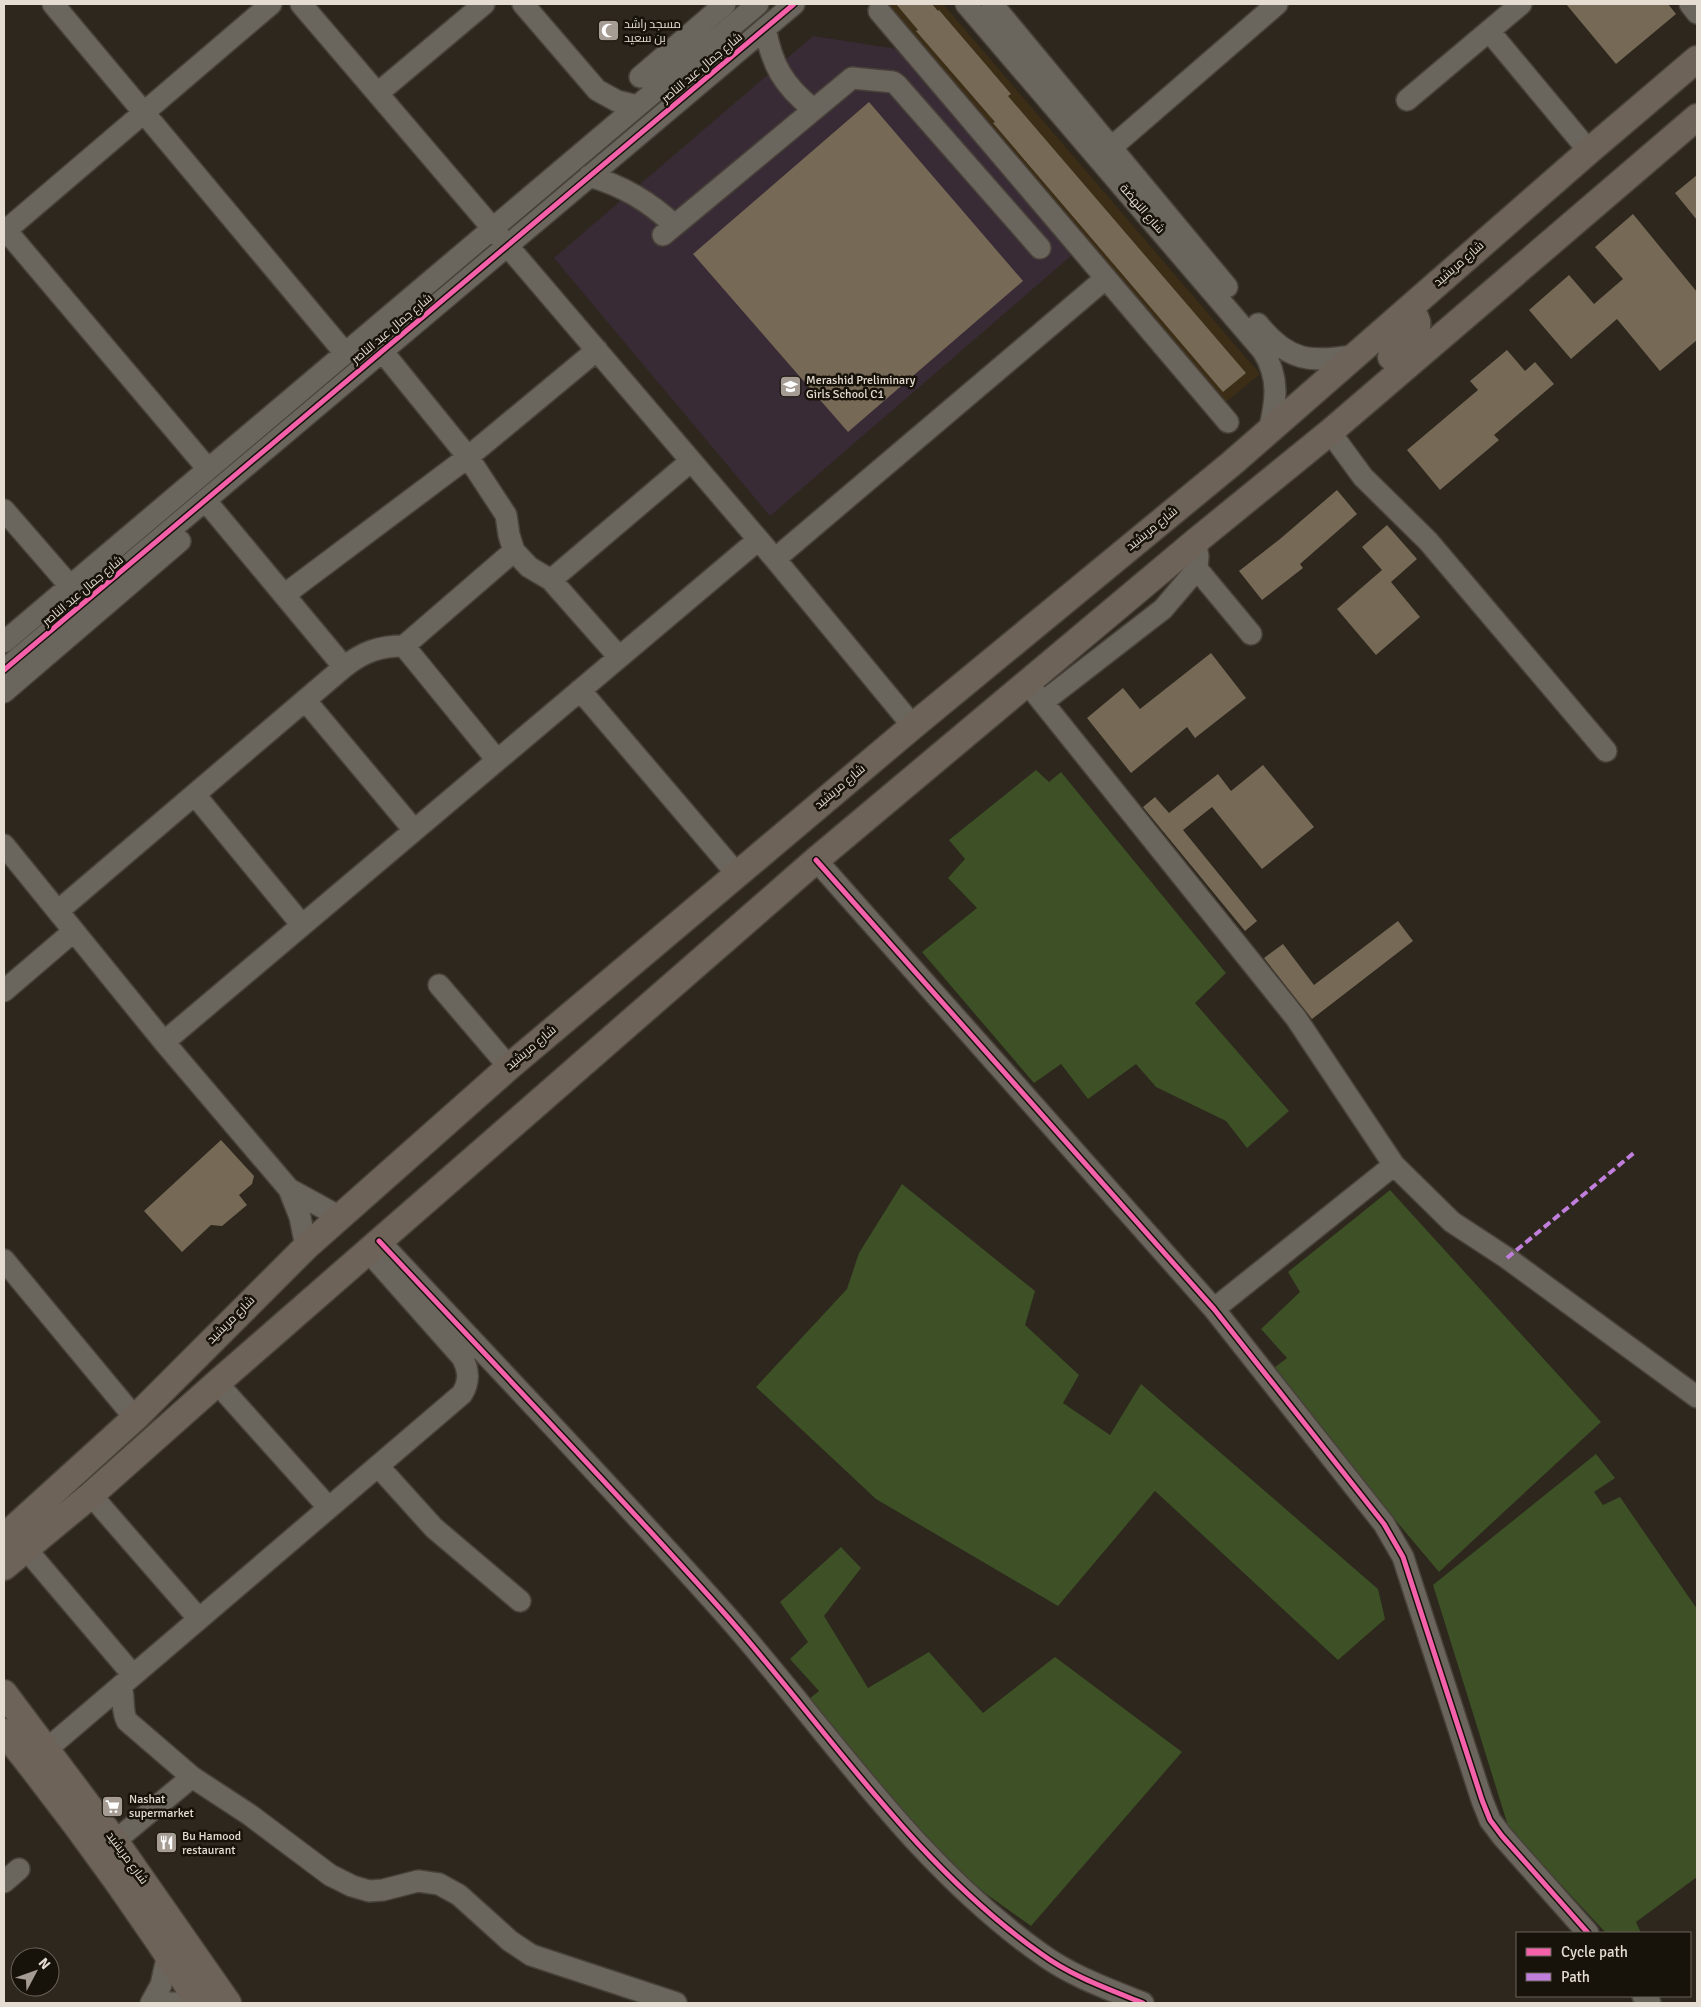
<svg xmlns="http://www.w3.org/2000/svg" width="1701" height="2007" font-family="Signika,Cairo,sans-serif">
	<style>
		.built { fill: #3c2d16 }
		.education { fill: #392b35 }
		.green { fill: #3d5026 }
		.building { fill: #766956 }
		.lines { fill: none; stroke-linecap: round; stroke-linejoin: round }
		.minor-casing { stroke: #474139; stroke-width: 24 }
		.major-casing { stroke: #474139; stroke-width: 29 }
		.minor { stroke: #6a655d; stroke-width: 21 }
		.major { stroke: #6e6359; stroke-width: 26 }
		.quiet { stroke: #c07fdc; stroke-width: 4; stroke-dasharray: 8 4; stroke-linecap: butt }
		.cycleway-casing { stroke: #17120a; stroke-width: 8 }
		.cycleway { stroke: #f560ab; stroke-width: 5 }
		.labels { text-anchor: middle; dominant-baseline: central; stroke-width: 5; stroke-linejoin: round; paint-order: stroke }
		.poi-label { font-size: 12px; fill: #e5ddd2; stroke: #17120a; text-anchor: start }
		.street-label { font-size: 12px; fill: #e5ddd2; stroke: #17120a }
	</style>
	<rect width="100%" height="100%" fill="#2d271d"/>
	<path class="built" d="M 886,4 L 943,4 L 1260,374 L 1224,404 Z"/>
	<path class="education" d="M 813,36 L 897,49 L 1072,255 L 770,516 L 554,258 Z"/>
	<path class="green" d="M 1036,770 L 1049,782 L 1061,772 L 1226,973 L 1195,1003 L 1289,1111 L 1247,1148 L 1226,1121 L 1156,1087 L 1136,1064 L 1088,1099 L 1061,1064 L 1034,1083 L 922,952 L 977,908 L 948,878 L 965,859 L 949,840 Z
		M 902,1184 L 1035,1291 L 1025,1325 L 1079,1375 L 1063,1403 L 1110,1435 L 1141,1384 L 1378,1589 L 1385,1619 L 1338,1660 L 1155,1491 L 1058,1606 L 876,1499 L 756,1387 L 847,1289 L 859,1253 Z
		M 1390,1190 L 1601,1422 L 1439,1572 L 1270,1371 L 1287,1358 L 1261,1329 L 1300,1292 L 1288,1272 Z
		M 1596,1454 L 1615,1478 L 1594,1492 L 1603,1505 L 1620,1497 L 1697,1609 L 1697,1877 L 1636,1922 L 1641,1933 L 1606,1933 L 1509,1829 L 1433,1585 Z
		M 841,1547 L 861,1568 L 824,1616 L 868,1688 L 929,1652 L 983,1713 L 1055,1657 L 1182,1752 L 1031,1926 L 950,1868 L 803,1704 L 819,1691 L 790,1659 L 808,1642 L 780,1602 Z"/>
	<path class="building" d="M 896,4 L 932,4 L 938,11 L 939,10 L 1011,94 L 1008,96 L 1246,373 L 1223,392 L 993,123 L 995,122 L 916,31 L 918,30 Z
		M 1566,4 L 1668,4 L 1676,14 L 1616,64 Z
		M 869,102 L 1023,281 L 848,432 L 693,254 Z
		M 1697,175 L 1697,220 L 1675,193 Z
		M 1633,214 L 1697,292 L 1697,340 L 1660,371 L 1617,319 L 1571,359 L 1529,310 L 1569,275 L 1594,304 L 1623,279 L 1595,247 Z
		M 1507,350 L 1525,371 L 1535,362 L 1554,384 L 1494,435 L 1499,440 L 1440,490 L 1407,450 L 1478,390 L 1470,381 Z
		M 1337,490 L 1357,514 L 1300,564 L 1303,568 L 1262,600 L 1239,571 L 1280,539 Z
		M 1387,525 L 1417,559 L 1391,582 L 1420,617 L 1376,655 L 1337,609 L 1382,570 L 1362,547 Z
		M 1211,653 L 1246,698 L 1195,738 L 1187,727 L 1131,773 L 1087,718 L 1123,688 L 1140,709 Z
		M 1263,765 L 1314,827 L 1262,869 L 1212,807 L 1183,830 L 1257,921 L 1245,931 L 1143,807 L 1155,797 L 1169,813 L 1218,774 L 1231,791 Z
		M 1398,921 L 1413,941 L 1312,1019 L 1264,958 L 1283,944 L 1314,985 Z
		M 221,1140 L 254,1176 L 252,1184 L 239,1195 L 247,1205 L 222,1226 L 211,1225 L 182,1252 L 144,1211 Z"/>
	<g class="lines">
		<defs>
			<path id="minor" d="M 53,4 L 345,353
				M 301,4 L 775,559 L 913,726
				M 523,4 L 597,90 L 617,101 L 637,106
				M 966,4 L 1263,351 C 1280,378 1276,402 1269,431
				M 992,4 L 1227,287
				M 1690,4 L 1697,13
				M 879,11 L 1228,422
				M 765,28 C 772,65 783,85 813,109
				M 1489,31 L 1589,151
				M 640,77 L 725,4
				M 378,93 L 484,4
				M 1407,100 L 1521,4
				M 1113,146 L 1277,4
				M 589,176 C 623,186 649,201 674,225
				M 4,228 L 208,469
				M 4,232 L 271,4
				M 663,235 L 852,78 L 893,82 L 897,85 L 1040,248
				M 1258,324 C 1288,362 1311,363 1357,355
				M 382,351 L 468,457 L 506,515 L 509,535 L 514,551 L 529,567 L 551,580 L 619,657
				M 1330,432 L 1363,477 L 1428,541 L 1606,751
				M 205,500 L 344,667
				M 4,510 L 70,586
				M 775,559 L 1106,278
				M 1197,569 L 1251,634
				M 551,580 L 691,461
				M 284,595 L 468,457 L 597,350
				M 4,642 L 758,4
				M 404,646 L 514,551
				M 4,670 L 794,4
				M 1028,684 L 1296,1018 L 1394,1165 L 1452,1222 L 1507,1258 L 1697,1397
				M 580,690 L 737,874
				M 4,692 L 180,541
				M 305,700 L 414,830
				M 1043,702 L 1163,609 L 1197,569 L 1198,556 L 1195,542
				M 195,795 L 302,925
				M 4,845 L 164,1042 L 289,1189 L 300,1217 L 306,1247
				M 816,860 L 1214,1309 L 1384,1524 L 1403,1557 L 1482,1800 L 1490,1820 L 1502,1836 L 1588,1933
				M 58,911 L 344,667 C 363,652 379,646 404,646 L 497,760
				M 439,985 L 509,1067
				M 4,991 L 74,931
				M 164,1042 L 758,540
				M 289,1189 L 340,1217
				M 379,1241 C 495,1365 612,1487 725,1614 C 827,1729 913,1863 1040,1953 C 1071,1976 1108,1989 1143,2003
				M 4,1260 L 135,1418
				M 1214,1309 L 1394,1165
				M 217,1383 L 329,1508
				M 378,1466 L 434,1528 L 520,1601
				M 91,1495 L 199,1619
				M 26,1549 L 133,1675
				M 121,1686 C 125,1698 121,1710 127,1721 L 192,1777 L 250,1815 L 330,1875 L 352,1886 L 369,1891 L 383,1890 L 418,1881 L 439,1884 L 459,1895 L 510,1941 L 531,1955 L 676,2003
				M 47,1749 L 462,1394 C 470,1381 469,1370 462,1357 L 368,1251
				M 115,1841 L 192,1777
				M 4,1882 L 19,1869
				M 1643,1996 L 1650,2003
				M 151,2003 L 161,1985 L 168,1954
				M 168,2003 L 199,2003"/>
			<path id="major" d="M 1391,357 C 1403,346 1433,324 1407,311
				M 4,1537 L 135,1418 L 306,1247 L 509,1067 L 913,726 L 1231,464 L 1589,151 L 1697,59
				M 4,1567 L 91,1495 L 217,1383 L 816,860 L 1195,542 L 1330,432 L 1697,117
				M 4,1693 L 115,1841 L 228,2003
				M 4,1732 C 74,1819 139,1909 199,2003"/>
		</defs>
		<use href="#minor" class="minor-casing"/>
		<use href="#major" class="major-casing"/>
		<use href="#minor" class="minor"/>
		<use href="#major" class="major"/>
		<path class="quiet" d="M 1507,1258 L 1635,1152"/>
		<defs>
			<path id="cycleway" d="M 4,670 L 794,4
				M 816,860 L 1214,1309 L 1384,1524 L 1403,1557 L 1482,1800 L 1490,1820 L 1502,1836 L 1588,1933
				M 379,1241 C 495,1365 612,1487 725,1614 C 827,1729 913,1863 1040,1953 C 1071,1976 1108,1989 1143,2003"/>
		</defs>
		<use href="#cycleway" class="cycleway-casing"/>
		<use href="#cycleway" class="cycleway"/>
	</g>
	<defs>
		<symbol id="mosque-square" viewBox="-11 -11 22 22"><rect x="-9" y="-9" width="18" height="18" rx="4" fill="#a59d93" stroke="#17120a"/><path d="M3.5-4.9A6 6 0 1 0 3.5 4.9A5 5 0 1 1 3.5-4.9Z" fill="#fff"/></symbol>
		<symbol id="school-square" viewBox="-11 -11 22 22"><rect x="-9" y="-9" width="18" height="18" rx="4" fill="#a59d93" stroke="#17120a"/><path d="M0-5L7-2L0 1L-7-2ZM-4 1L0 2.5L4 1V4Q0 6-4 4Z" fill="#fff"/></symbol>
		<symbol id="supermarket-square" viewBox="-11 -11 22 22"><rect x="-9" y="-9" width="18" height="18" rx="4" fill="#a59d93" stroke="#17120a"/><path d="M-6-5.5h2.5l.6 2H6L4.5 2H-2.5L-4.4-4H-6ZM-1.5 3.2a1.3 1.3 0 1 0 .1 0ZM3 3.2a1.3 1.3 0 1 0 .1 0Z" fill="#fff"/></symbol>
		<symbol id="restaurant-square" viewBox="-11 -11 22 22"><rect x="-9" y="-9" width="18" height="18" rx="4" fill="#a59d93" stroke="#17120a"/><path d="M-5-6h1v4h1v-4h1v4h1v-4h1v5L-1.5 .5V6h-2V.5L-5-1ZM5-6V6H3V1.5H1.5Q1.5-4 5-6Z" fill="#fff"/></symbol>
	</defs>
	<g fill-rule="evenodd">
		<use href="#mosque-square" x="596" y="18" width="25" height="25"/>
		<use href="#school-square" x="778" y="374" width="25" height="25"/>
		<use href="#supermarket-square" x="100" y="1794" width="25" height="25"/>
		<use href="#restaurant-square" x="154" y="1830" width="25" height="25"/>
	</g>
	<g class="labels">
		<g class="poi-label">
			<text x="624" y="24">مسجد راشد<tspan x="624" dy="14">بن سعيد</tspan></text>
			<text x="806" y="380">Merashid Preliminary<tspan x="806" dy="14">Girls School C1</tspan></text>
			<text x="129" y="1799">Nashat<tspan x="129" dy="14">supermarket</tspan></text>
			<text x="182" y="1836">Bu Hamood<tspan x="182" dy="14">restaurant</tspan></text>
		</g>
		<g class="street-label">
			<text transform="translate(702 68) rotate(-40)">شارع جمال عبد الناصر</text>
			<text transform="translate(1142 209) rotate(49)">شارع النهضة</text>
			<text transform="translate(1459 264) rotate(-41)">شارع مريشيد</text>
			<text transform="translate(392 329) rotate(-40)">شارع جمال عبد الناصر</text>
			<text transform="translate(1152 529) rotate(-39)">شارع مريشيد</text>
			<text transform="translate(83 591) rotate(-40)">شارع جمال عبد الناصر</text>
			<text transform="translate(840 787) rotate(-40)">شارع مريشيد</text>
			<text transform="translate(531 1048) rotate(-40)">شارع مريشيد</text>
			<text transform="translate(231 1320) rotate(-45)">شارع مريشيد</text>
			<text transform="translate(127 1858) rotate(54)">شارع مريشيد</text>
		</g>
	</g>
	<rect width="1701" height="2007" fill="none" stroke="#e5ddd2" stroke-width="10"/>
	<rect x="1516" y="1932" width="175" height="65" fill="#17120a" stroke="#69635a"/>
	<rect x="1526" y="1948" width="25" height="8" fill="#f560ab" stroke="#69635a"/>
	<text x="1561" y="1957" font-size="15" fill="#e5ddd2">Cycle path</text>
	<rect x="1526" y="1973" width="25" height="8" fill="#c07fdc" stroke="#69635a"/>
	<text x="1561" y="1982" font-size="15" fill="#e5ddd2">Path</text>
	<g transform="translate(35 1972) rotate(49)"><circle r="24" fill="#17120a" stroke="#69635a"/>
	<path d="M0-4L9 19L0 12L-9 19Z" fill="#a59d93"/>
	<text y="-8" font-size="14" font-weight="bold" text-anchor="middle" fill="#e5ddd2">N</text>
	</g>
</svg>
